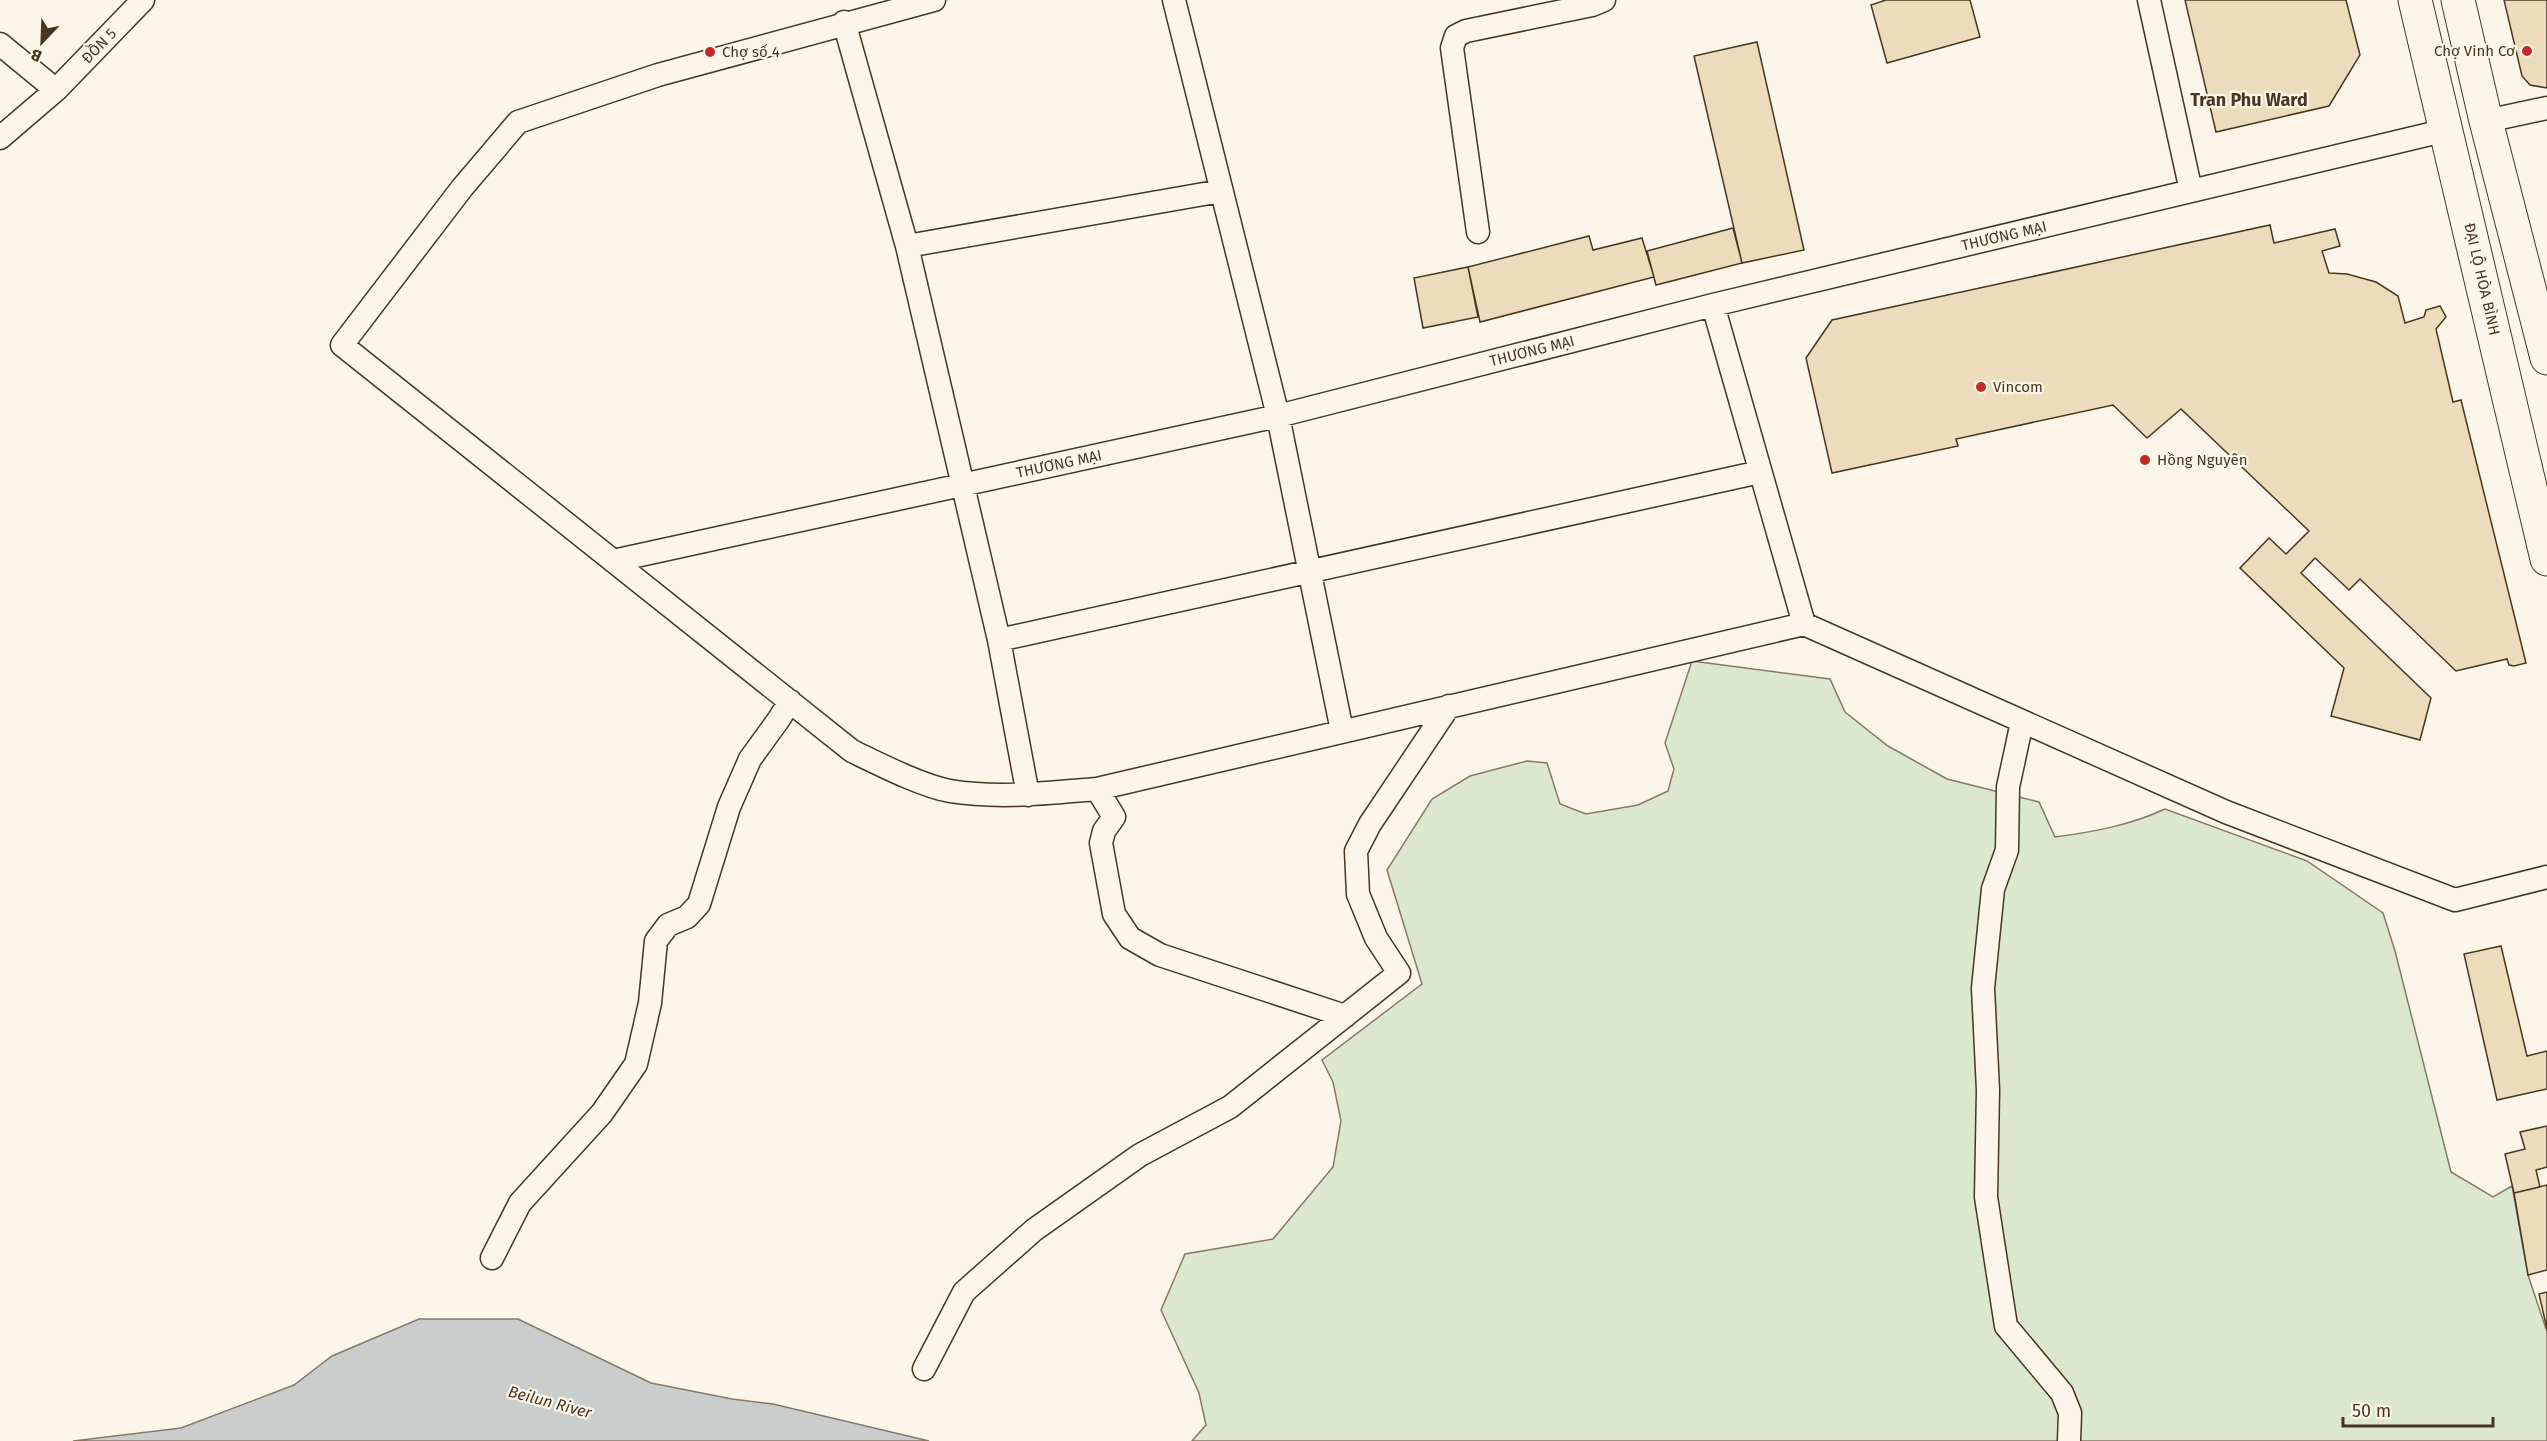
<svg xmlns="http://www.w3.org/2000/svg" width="2547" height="1441" font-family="'Fira Sans',sans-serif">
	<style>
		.green { fill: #dce7d0; stroke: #887966; stroke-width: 1.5 }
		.water { fill: #c9cecd; stroke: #887966; stroke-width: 1.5 }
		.building { fill: #ecdcbc; stroke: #4a3520; stroke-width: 1.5 }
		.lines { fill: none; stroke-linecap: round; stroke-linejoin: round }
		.minor-casing { stroke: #4a3520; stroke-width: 25 }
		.highway-casing { stroke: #4a3520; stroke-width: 35 }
		.minor { stroke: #fbf6e9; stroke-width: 22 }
		.highway { stroke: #fbf6e9; stroke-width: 33 }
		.poi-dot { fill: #c62828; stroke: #fbf6e9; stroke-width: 2 }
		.labels { text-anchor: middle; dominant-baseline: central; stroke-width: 4.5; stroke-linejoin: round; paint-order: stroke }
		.street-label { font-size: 15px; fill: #4a3520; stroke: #fbf6e9 }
		.poi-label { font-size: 15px; fill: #4a3520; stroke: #fbf6e9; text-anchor: start }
		.water-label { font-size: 16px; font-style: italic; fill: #4a3520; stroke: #fbf6e9 }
		.quarter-label { font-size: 18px; font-weight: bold; fill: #4a3520; stroke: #fbf6e9 }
	</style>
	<rect width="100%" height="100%" fill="#fbf6e9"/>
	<path class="green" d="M 1692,661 L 1830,679 L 1845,712 L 1888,746 L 1947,779 L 2039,802 L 2055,837 C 2093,832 2131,825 2165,809 L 2307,861 L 2383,913 L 2395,951 L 2451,1172 L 2493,1197 L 2512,1186 L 2528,1275 L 2547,1332 L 2547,1441 L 1192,1441 L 1206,1425 L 1199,1393 L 1161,1310 L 1185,1254 L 1273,1239 L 1333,1167 L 1341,1121 L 1333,1082 L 1322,1060 L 1422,984 L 1387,870 L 1432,799 L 1470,776 L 1527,761 L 1547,763 L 1560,804 L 1586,814 L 1638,805 L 1668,791 L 1674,769 L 1665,743 Z"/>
	<path class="water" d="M 419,1319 L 518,1319 L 651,1383 L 732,1399 L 773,1404 L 929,1441 L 73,1441 L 181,1428 L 294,1385 L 332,1356 Z"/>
	<path class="building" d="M 1970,0 L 1980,37 L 1887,63 L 1871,5 L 1886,0 Z
		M 2185,0 L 2346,0 L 2360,55 L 2329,106 L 2216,132 Z
		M 2504,0 L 2547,0 L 2547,88 L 2530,85 L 2522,76 Z
		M 1757,42 L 1804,250 L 1742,263 L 1694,56 Z
		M 2270,225 L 2274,243 L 2335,229 L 2340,246 L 2322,251 L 2329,273 L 2347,274 L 2376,282 L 2398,296 L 2405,323 L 2424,317 L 2426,310 L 2440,306 L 2446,317 L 2436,329 L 2453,402 L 2461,400 L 2526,663 L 2514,666 L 2509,665 L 2507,659 L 2456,671 L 2360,579 L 2349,590 L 2315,558 L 2301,573 L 2431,698 L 2420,740 L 2331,716 L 2344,668 L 2240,568 L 2269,538 L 2286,554 L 2309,531 L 2181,409 L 2147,438 L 2113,405 L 1956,439 L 1958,446 L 1832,473 L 1806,358 L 1832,320 Z
		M 1733,228 L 1742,263 L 1656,285 L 1647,251 Z
		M 1589,236 L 1593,250 L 1642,238 L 1654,277 L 1480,322 L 1468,267 Z
		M 1468,267 L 1478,317 L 1423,328 L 1414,278 Z
		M 2501,946 L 2527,1056 L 2547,1051 L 2547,1089 L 2497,1100 L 2464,954 Z
		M 2547,1126 L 2547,1167 L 2536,1170 L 2540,1187 L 2514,1193 L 2505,1154 L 2525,1149 L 2520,1132 Z
		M 2547,1185 L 2547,1270 L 2528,1275 L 2514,1193 Z
		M 2547,1292 L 2547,1329 L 2539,1294 Z"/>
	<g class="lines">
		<defs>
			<path id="minor" d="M 934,0 L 658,75 L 518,122 L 462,188 L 342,345 L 852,751 C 879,764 922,786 950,791 C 999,799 1048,793 1097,789 L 1804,624 L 2226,812 L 2455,900 L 2547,877
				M 1174,0 L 1278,416 L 1342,731
				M 2149,0 L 2191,191
				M 844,22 L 907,246 L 999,640 L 1028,795
				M 0,44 L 56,90
				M 2486,121 L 2547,108
				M 0,138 L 56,90 L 143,0
				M 1478,232 L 1452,48 L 1456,36 L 1466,31 L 1592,5 L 1604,0
				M 907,246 L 1221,191
				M 1713,305 L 1804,624
				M 613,561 L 1278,416 L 1713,305 L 2447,130
				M 999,640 L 1760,472
				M 2022,722 L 2008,787 L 2007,850 L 1993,889 L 1983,988 L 1988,1090 L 1986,1197 L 2006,1326 L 2062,1393 L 2070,1413 L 2069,1441
				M 1097,789 L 1114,817 L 1104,831 L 1101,843 L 1114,914 L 1130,938 L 1160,955 L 1345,1016
				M 492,1258 L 520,1203 L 602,1113 L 636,1064 L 650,1003 L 656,941 L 668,925 L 687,917 L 699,904 L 729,807 L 750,759 L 779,719 L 790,701
				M 924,1369 L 964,1292 L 1034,1230 L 1140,1155 L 1230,1107 L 1399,973 L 1376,938 L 1358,894 L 1356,851 L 1370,824 L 1449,706"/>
			<path id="highway" d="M 2415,0 L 2547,559
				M 2458,0 L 2486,121 L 2547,358"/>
		</defs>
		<use href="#minor" class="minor-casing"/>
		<use href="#highway" class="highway-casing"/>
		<use href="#minor" class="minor"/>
		<use href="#highway" class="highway"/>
	</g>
	<g class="poi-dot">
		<circle cx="2527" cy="51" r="6"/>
		<circle cx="710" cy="52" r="6"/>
		<circle cx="1981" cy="387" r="6"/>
		<circle cx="2145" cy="460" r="6"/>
	</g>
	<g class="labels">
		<g class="street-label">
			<text transform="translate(99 46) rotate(-46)">ĐỒN 5</text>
			<text transform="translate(2004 236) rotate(-13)">THƯƠNG MẠI</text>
			<text transform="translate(2482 279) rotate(77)">ĐẠI LỘ HÒA BÌNH</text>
			<text transform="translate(1532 351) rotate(-14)">THƯƠNG MẠI</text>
			<text transform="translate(1059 464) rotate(-12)">THƯƠNG MẠI</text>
		</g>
		<g class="poi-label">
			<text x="2515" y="51" text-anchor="end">Chợ Vinh Cơ</text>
			<text x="722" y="52">Chợ số 4</text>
			<text x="1993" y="387">Vincom</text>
			<text x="2157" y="460">Hồng Nguyên</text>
		</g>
		<g class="water-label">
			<text transform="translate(550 1402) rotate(15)">Beilun River</text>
		</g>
		<g class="quarter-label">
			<text x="2249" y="100">Tran Phu Ward</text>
		</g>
	</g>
	<g transform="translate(42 42) rotate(203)" stroke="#fbf6e9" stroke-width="4.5" paint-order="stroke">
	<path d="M0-4.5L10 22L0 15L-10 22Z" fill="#4a3520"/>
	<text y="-9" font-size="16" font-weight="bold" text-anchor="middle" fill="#4a3520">B</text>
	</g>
	<path d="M2343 1417v9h150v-9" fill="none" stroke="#4a3520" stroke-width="3"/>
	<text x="2352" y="1417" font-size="18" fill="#4a3520" stroke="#fbf6e9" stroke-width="4.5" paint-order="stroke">50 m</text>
</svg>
